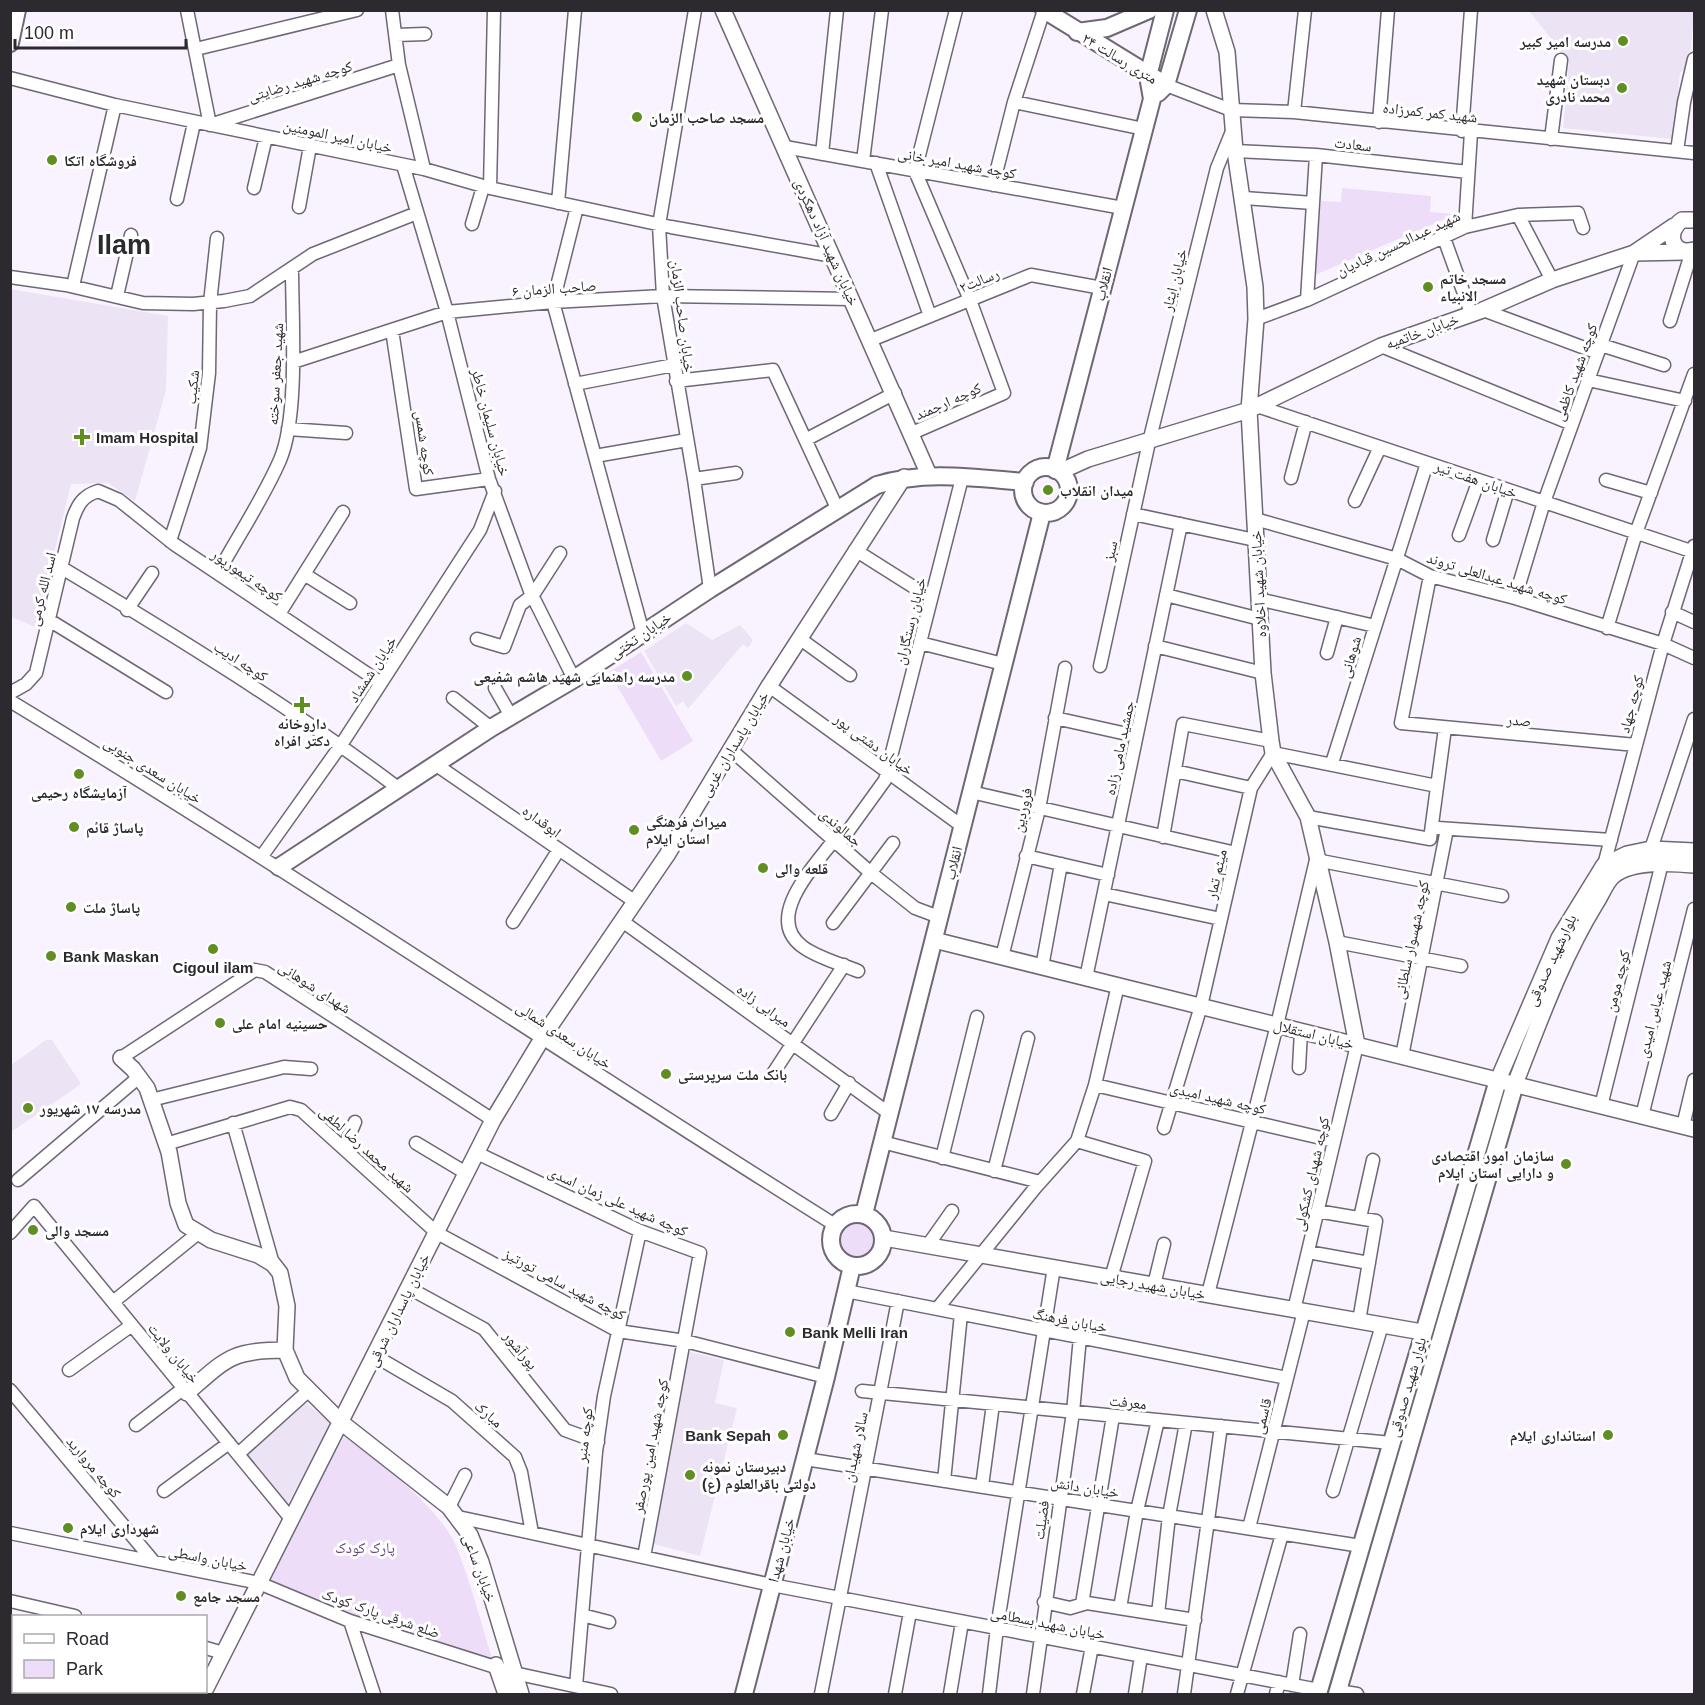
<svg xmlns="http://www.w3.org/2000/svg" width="1705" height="1705" font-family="Helvetica,'Noto Naskh Arabic',sans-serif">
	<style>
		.built { fill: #ece3f4 }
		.green { fill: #edddf9 }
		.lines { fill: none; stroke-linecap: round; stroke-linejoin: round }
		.minor-casing { stroke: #6e6774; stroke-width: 15 }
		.tertiary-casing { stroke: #6e6774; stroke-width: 18 }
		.secondary-casing { stroke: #6e6774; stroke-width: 20 }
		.minor { stroke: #fff; stroke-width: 12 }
		.tertiary { stroke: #fff; stroke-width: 15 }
		.secondary { stroke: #fff; stroke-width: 16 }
		.poi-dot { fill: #608e22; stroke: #fff; stroke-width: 2 }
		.labels { text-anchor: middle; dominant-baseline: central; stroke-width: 6; stroke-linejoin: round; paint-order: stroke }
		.poi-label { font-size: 15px; font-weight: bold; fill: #2c292f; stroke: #fff; text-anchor: start }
		.street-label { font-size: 15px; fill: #2c292f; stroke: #fff }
		.park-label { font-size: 15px; fill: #63407b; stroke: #fff }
		.town-label { font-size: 27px; font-weight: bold; fill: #2c292f; stroke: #fff }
	</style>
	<rect width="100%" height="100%" fill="#f9f3ff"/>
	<path class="built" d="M 1529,11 L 1694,11 L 1689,68 L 1680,72 L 1673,139 L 1563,128 L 1569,61 Z
		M 10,289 L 168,316 L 166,390 L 135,501 L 108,483 L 71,484 L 36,627 L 11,617 Z
		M 686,623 L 712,640 L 740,625 L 753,640 L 748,648 L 743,644 L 688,709 L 683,701 L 676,706 L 644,651 Z
		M 46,1040 L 52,1040 L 81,1084 L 11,1132 L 11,1065 Z
		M 686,1351 L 724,1360 L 715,1403 L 737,1408 L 700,1556 L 646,1542 Z
		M 304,1401 L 331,1424 L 288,1503 L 246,1454 Z"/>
	<path class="green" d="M 1342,188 L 1431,196 L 1430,212 L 1456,214 L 1315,275 L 1321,201 L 1341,202 Z
		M 641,652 L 693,741 L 661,761 L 609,672 Z
		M840 1240a18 18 0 1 1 36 0a18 18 0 1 1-36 0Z
		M 344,1437 C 378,1460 440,1508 456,1546 C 471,1583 481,1623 493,1661 L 350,1619 L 262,1581 Z"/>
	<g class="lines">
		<defs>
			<path id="minor" d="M 187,10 L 210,125 L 399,65
				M 392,10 L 399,65 L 424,169
				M 695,10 L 659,225 L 663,296 L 694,479 L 710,589
				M 396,35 L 425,34
				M 196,49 L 357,10
				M 10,78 L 115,105 L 424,169 L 490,188 L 671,227 L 833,256
				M 1166,85 L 1231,110 L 1294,112 L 1694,153
				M 1014,102 L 1144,129
				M 1294,112 L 1305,10
				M 1379,122 L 1388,10
				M 1462,131 L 1471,10
				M 1551,139 L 1561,60
				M 785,147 L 1123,208
				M 1235,151 L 1316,155 L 1468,172
				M 1677,151 L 1684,102 L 1694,59
				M 822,154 L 837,10
				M 863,161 L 882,10
				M 876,163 L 930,316
				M 403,165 L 447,312 L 489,479 L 530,591 L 574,679
				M 993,185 L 1014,102 L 1044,10
				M 254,188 L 266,137
				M 490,188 L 494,10
				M 1244,198 L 1313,203
				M 177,199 L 194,123
				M 558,203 L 575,10
				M 299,207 L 310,146
				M 577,207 L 553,302 L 643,633
				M 1518,215 L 1552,280
				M 472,224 L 483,187
				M 1465,227 L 1471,132
				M 1444,238 L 1471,313
				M 10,277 L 66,285 L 143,303 L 193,304 L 224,301 L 250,296 L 313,254 L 417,213
				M 73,286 L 115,105
				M 117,296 L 131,235
				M 1307,300 L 1316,155
				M 1483,310 L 1598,353
				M 1256,319 L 1307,300 L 1465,227 L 1518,215 L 1578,213 L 1583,228
				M 1670,321 L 1692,251
				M 392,330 L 416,489 L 489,479
				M 871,340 L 1031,275 L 1102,288
				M 1601,345 L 1664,365
				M 1381,346 L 1572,424
				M 293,362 L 447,312 L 553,302 L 663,296 L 852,299
				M 1588,380 L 1685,401
				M 676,381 L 773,370 L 837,508
				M 575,384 L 674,365
				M 1257,406 L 1694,552
				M 288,429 L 346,433
				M 912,433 L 1004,393 L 970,300 L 915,171 L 956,10
				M 807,439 L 895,393
				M 595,456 L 687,440
				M 1291,478 L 1306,422
				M 694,479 L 736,473
				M 1606,480 L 1651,493
				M 1355,501 L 1380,447
				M 1133,514 L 1255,540
				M 1255,519 L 1397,559 L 1430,576 L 1515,598 L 1663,644 L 1694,658
				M 1459,535 L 1479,480
				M 1493,540 L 1508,490
				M 170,541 L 200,448 L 209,373 L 210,303 L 217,238
				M 855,550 L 931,598
				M 62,568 C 177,637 291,707 398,788
				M 218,573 C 238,536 263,499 280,460 C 299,415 292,319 292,268
				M 304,574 L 350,603
				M 1430,576 L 1401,723 L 1636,745
				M 1166,595 L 1260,619
				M 1515,598 L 1544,502 L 1634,253
				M 1258,599 L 1375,626
				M 127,610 L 152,573
				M 1672,612 L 1694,622
				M 279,614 L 343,512
				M 49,620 L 166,692
				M 1607,628 L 1636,533 L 1694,374
				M 799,638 L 850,675
				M 477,639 L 504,647 L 520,605 L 533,595 L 560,553
				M 920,643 L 1003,664
				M 1155,646 L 1263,673
				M 1327,653 L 1337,617
				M 1100,666 L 1149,442 L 1217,168 L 1233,129
				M 769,686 L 962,826
				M 495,688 L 511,716
				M 10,693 L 26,684 L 36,673 L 73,518 C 78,504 83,496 98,491 L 119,500 L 174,544 L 381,683
				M 453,698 L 491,728
				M 10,701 C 289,870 559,1052 835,1225
				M 1055,718 L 1136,736
				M 730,749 L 871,873 L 915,908 L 939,917
				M 1332,763 L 1427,463
				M 435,764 L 634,901
				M 1175,771 L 1251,788
				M 971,792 L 1236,853
				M 1308,817 L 1430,839 L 1445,728
				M 1438,828 L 1611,840
				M 1163,837 L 1183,724 L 1271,741
				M 833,841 C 814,867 763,918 803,947 C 818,958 841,964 858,971
				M 838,845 L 885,780 L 962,478
				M 1651,849 L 1694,719
				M 262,856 L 341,745 L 480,530 L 495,491
				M 1026,856 L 1108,875
				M 1604,865 L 1663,644 L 1694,546
				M 1104,894 L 1221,919
				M 622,921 L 890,1114
				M 513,922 L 558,851
				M 833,923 L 893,843
				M 1337,942 L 1461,966
				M 1002,957 L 1039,809 L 1065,668
				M 1042,967 L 1061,864
				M 1086,978 L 1181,524
				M 1402,1056 L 1447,829
				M 121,1058 L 255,970 L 265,972 L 493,1120
				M 1299,1068 L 1301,1031
				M 772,1075 L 844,965
				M 1095,1085 L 1334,1141
				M 151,1100 L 284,1067 L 311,1069
				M 1601,1106 L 1662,863
				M 831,1114 L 849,1083
				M 1642,1116 L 1694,909
				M 233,1123 L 273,1264
				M 1683,1126 L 1694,1080
				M 1164,1128 L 1201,1006 L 1251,788 L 1273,753 L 1437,786
				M 1077,1141 L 1145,1161 L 1111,1278
				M 882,1142 L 1040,1182
				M 416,1143 L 466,1173
				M 166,1144 L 290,1107 L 301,1110 L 437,1233 L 618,1331 L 685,1341 L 826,1377
				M 344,1148 L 355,1122
				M 477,1153 L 640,1231 L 700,1253 L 644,1557
				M 942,1158 L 977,1017
				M 994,1171 L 1028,1038
				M 18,1180 L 139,1077
				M 1317,1211 L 1376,1221 L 1359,1321
				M 1360,1218 L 1373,1160
				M 10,1233 L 34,1206 L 292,1520
				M 928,1245 L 952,1211
				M 1308,1252 L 1369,1263
				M 1154,1285 L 1164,1244
				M 409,1288 L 484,1329 L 565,1430 L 598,1442
				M 846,1291 L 1287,1378
				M 1208,1294 L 1277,1025 L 1316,860 L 1502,896
				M 113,1302 L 197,1234
				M 937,1309 L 1035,1188 L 1077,1141 L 1095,1085 L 1118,985
				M 1294,1310 L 1357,1045
				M 375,1356 L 452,1401 L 515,1457 L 521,1472 L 532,1533
				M 69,1370 L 132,1325
				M 10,1390 L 154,1562
				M 862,1391 L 1391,1443
				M 136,1425 L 184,1388
				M 238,1454 L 308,1391
				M 805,1459 L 1361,1546
				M 944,1481 L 961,1314
				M 982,1486 L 993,1404
				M 164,1491 L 229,1443
				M 1333,1491 L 1382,1325
				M 449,1507 L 465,1475
				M 458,1517 L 772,1585 L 1319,1690
				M 1249,1528 L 1304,1311
				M 10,1533 L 259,1583 L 350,1621 L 514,1673 L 611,1694
				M 10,1601 L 75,1616
				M 1044,1602 L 1070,1608 L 1087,1603 L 1195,1620
				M 1082,1604 L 1113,1416
				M 1120,1608 L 1137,1511 L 1158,1420
				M 1158,1614 L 1169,1516 L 1186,1423
				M 582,1615 L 609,1622
				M 350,1621 L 374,1694
				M 206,1648 L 223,1653
				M 1292,1685 L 1300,1634
				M 576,1686 L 596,1452 L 604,1396 L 640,1231
				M 1338,1691 L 1357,1694
				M 821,1694 L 898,1301
				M 895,1694 L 910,1612
				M 950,1694 L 962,1622
				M 989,1694 L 997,1628 L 1054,1267
				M 1033,1694 L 1073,1412 L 1080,1337
				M 1083,1694 L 1092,1646
				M 1135,1694 L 1141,1656
				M 1184,1694 L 1221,1426
				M 1237,1694 L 1282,1534
				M 1276,1694 L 1279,1682"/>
			<path id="tertiary" d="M 723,10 L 929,475
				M 1214,10 L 1227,52 L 1235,151 L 1255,287 L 1256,319 L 1249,410 L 1263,673 L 1271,741 L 1273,753 L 1308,817 L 1337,942 L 1357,1045
				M 1694,220 L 1682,220 C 1665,232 1672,256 1694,250
				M 1634,253 L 1685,252
				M 1059,472 L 1088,459 L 1249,410 L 1381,346 L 1483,310 L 1552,280 L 1634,253 L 1674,226
				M 934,940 L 1694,1129
				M 121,1058 L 133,1069 L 147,1088 L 169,1152 L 178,1203 L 186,1225 L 211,1240 L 258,1255 L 273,1264 L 280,1273 L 287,1306 L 285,1350 L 297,1378 L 342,1423 L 449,1507 L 470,1535 L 481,1562 L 521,1694
				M 1498,1080 L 1559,938 L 1604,865 L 1627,854 L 1651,849 L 1694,851
				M 1515,1084 C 1539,1023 1561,960 1596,903 C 1601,896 1606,882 1613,876 C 1632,860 1672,863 1694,865
				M 884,1238 L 1422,1332
				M 187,1393 C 226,1359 231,1350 285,1350
				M 496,1665 L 506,1694
				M 206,1688 L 493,1120 L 546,1032 L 667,855 L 769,686 L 904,477"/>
			<path id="secondary" d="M 1044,10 L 1166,85
				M 1077,32 L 1107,28 L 1149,10
				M 10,43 L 17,10
				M 1158,93 L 1166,85 L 1188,10
				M1023 490a23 23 0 1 1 46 0a23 23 0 1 1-46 0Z
				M 1055,470 L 1152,99 L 1148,76 L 1165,10
				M 279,867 L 491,728 L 574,679 L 710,589 L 877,485 C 926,470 975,478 1025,482
				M831 1240a26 26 0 1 1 52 0a26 26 0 1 1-52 0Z
				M 864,1214 L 1042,513
				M 744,1694 L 826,1377 L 852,1266
				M 1318,1694 L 1498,1080
				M 1337,1694 L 1515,1084"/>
		</defs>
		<use href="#minor" class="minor-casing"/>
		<use href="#tertiary" class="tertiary-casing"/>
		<use href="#secondary" class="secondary-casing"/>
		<use href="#minor" class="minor"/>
		<use href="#tertiary" class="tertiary"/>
		<use href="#secondary" class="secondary"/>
	</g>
	<g class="poi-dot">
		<circle cx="1623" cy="41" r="6"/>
		<circle cx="1622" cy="88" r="6"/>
		<circle cx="637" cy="117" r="6"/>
		<circle cx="52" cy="160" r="6"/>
		<circle cx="1428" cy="287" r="6"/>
		<path d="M79 428h6v6h6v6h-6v6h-6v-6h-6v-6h6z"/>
		<circle cx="1048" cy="490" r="6"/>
		<circle cx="687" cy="676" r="6"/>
		<path d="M299 696h6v6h6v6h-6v6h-6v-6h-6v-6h6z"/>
		<circle cx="79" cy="774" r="6"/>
		<circle cx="74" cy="827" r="6"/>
		<circle cx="634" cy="830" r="6"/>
		<circle cx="763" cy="868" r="6"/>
		<circle cx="71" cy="907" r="6"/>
		<circle cx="213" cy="949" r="6"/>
		<circle cx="51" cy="956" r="6"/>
		<circle cx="220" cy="1023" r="6"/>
		<circle cx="666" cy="1074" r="6"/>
		<circle cx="28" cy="1108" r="6"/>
		<circle cx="1566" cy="1164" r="6"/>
		<circle cx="33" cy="1230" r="6"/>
		<circle cx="790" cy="1332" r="6"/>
		<circle cx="783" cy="1435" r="6"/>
		<circle cx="1608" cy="1435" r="6"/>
		<circle cx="690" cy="1475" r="6"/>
		<circle cx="68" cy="1528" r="6"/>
		<circle cx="181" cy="1596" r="6"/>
	</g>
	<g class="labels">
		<g class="poi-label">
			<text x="1611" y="41" text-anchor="end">مدرسه امیر کبیر</text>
			<text x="1610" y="79" text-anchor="end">دبستان شهید<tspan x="1610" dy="17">محمد نادری</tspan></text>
			<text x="649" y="117">مسجد صاحب الزمان</text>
			<text x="64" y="160">فروشگاه اتکا</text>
			<text x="1440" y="278">مسجد خاتم<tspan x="1440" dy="17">الانبیاء</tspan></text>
			<text x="96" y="437">Imam Hospital</text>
			<text x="1060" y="490">میدان انقلاب</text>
			<text x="675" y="676" text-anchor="end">مدرسه راهنمایی شهید هاشم شفیعی</text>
			<text x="302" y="723" text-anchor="middle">داروخانه<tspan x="302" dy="17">دکتر افراه</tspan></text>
			<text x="79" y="792" text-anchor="middle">آزمایشگاه رحیمی</text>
			<text x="646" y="821">میراث فرهنگی<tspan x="646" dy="17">استان ایلام</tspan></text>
			<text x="86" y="827">پاساژ قائم</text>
			<text x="775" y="868">قلعه والی</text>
			<text x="83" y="907">پاساژ ملت</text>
			<text x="63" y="956">Bank Maskan</text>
			<text x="213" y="967" text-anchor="middle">Cigoul ilam</text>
			<text x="232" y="1023">حسینیه امام علی</text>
			<text x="678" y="1074">بانک ملت سرپرستی</text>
			<text x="40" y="1108">مدرسه ۱۷ شهریور</text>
			<text x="1554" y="1155" text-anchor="end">سازمان امور اقتصادی<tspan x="1554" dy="17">و دارایی استان ایلام</tspan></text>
			<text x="45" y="1230">مسجد والی</text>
			<text x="802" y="1332">Bank Melli Iran</text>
			<text x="771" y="1435" text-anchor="end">Bank Sepah</text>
			<text x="1596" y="1435" text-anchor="end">استانداری ایلام</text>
			<text x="702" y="1466">دبیرستان نمونه<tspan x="702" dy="17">دولتی باقرالعلوم (ع)</tspan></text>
			<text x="80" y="1528">شهرداری ایلام</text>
			<text x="193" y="1596">مسجد جامع</text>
		</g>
		<g class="street-label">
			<text transform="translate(1120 58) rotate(31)">۲۴ متری رسالت</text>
			<text transform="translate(300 81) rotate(-17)">کوچه شهید رضایتی</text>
			<text transform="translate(1430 112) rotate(6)">شهید کمر کمرزاده</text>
			<text transform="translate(338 136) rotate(12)">خیابان امیر المومنین</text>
			<text transform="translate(1353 144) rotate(6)">سعادت</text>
			<text transform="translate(957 163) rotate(10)">کوچه شهید امیر خانی</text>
			<text transform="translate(827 242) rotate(66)">خیابان شهید آزاد دهکردی</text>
			<text transform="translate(1398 243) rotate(-25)">شهید عبدالحسین قبادیان</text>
			<text transform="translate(979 280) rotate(-22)">رسالت۲</text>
			<text transform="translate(1174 280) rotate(-76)">خیابان ایثار</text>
			<text transform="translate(1103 284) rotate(-75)">انقلاب</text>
			<text transform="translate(554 288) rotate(-4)">صاحب الزمان ۶</text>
			<text transform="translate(683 316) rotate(83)">خیابان صاحب الزمان</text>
			<text transform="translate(1422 331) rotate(-20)">خیابان خاتمیه</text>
			<text transform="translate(1575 372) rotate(-70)">کوچه شهید کاظمی</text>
			<text transform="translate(275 374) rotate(-87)">شهید جعفر سوخته</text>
			<text transform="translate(192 387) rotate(-84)">شکیب</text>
			<text transform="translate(948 401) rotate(-24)">کوچه ارجمند</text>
			<text transform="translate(491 422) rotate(75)">خیابان سلیمان خاطر</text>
			<text transform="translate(425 443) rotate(82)">کوچه شمس</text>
			<text transform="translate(1476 479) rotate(19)">خیابان هفت تیر</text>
			<text transform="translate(1110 551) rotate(-78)">سبز</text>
			<text transform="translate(247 575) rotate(34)">کوچه تیمورپور</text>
			<text transform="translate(1497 578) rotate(17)">کوچه شهید عبدالعلی تروند</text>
			<text transform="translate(1258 584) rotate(-93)">خیابان شهید اخلاوه</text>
			<text transform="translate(42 589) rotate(-76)">اسد الله کرمی</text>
			<text transform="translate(910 621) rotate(-76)">خیابان رستگاران</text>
			<text transform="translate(640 635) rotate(-34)">خیابان تختی</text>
			<text transform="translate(1350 657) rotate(-73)">شوهانی</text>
			<text transform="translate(241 661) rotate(33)">کوچه ادیب</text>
			<text transform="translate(372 669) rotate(-57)">خیابان شمشاد</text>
			<text transform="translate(1631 704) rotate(-75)">کوچه جهاد</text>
			<text transform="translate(1519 720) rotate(5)">صدر</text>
			<text transform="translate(734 744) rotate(-59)">خیابان پاسداران غربی</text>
			<text transform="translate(874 744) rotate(36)">خیابان دشتی پور</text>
			<text transform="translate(1119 748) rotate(-78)">جمشید مامی زاده</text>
			<text transform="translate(153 770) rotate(32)">خیابان سعدی جنوبی</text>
			<text transform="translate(1022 810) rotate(-77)">فروردین</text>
			<text transform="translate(542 821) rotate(36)">ابوقداره</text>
			<text transform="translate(841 827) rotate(41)">جمالوندی</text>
			<text transform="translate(953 863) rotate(-76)">انقلاب</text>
			<text transform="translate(1216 874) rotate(-77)">میثم تمار</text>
			<text transform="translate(1411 940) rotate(-78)">کوچه شهسوار سلطانی</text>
			<text transform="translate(1551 960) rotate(-65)">بلوارشهید صدوقی</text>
			<text transform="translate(1617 981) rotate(-76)">کوچه مومن</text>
			<text transform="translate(315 987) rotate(33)">شهدای شوهانی</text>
			<text transform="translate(764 1005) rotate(36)">میرابی زاده</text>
			<text transform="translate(1654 1009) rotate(-76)">شهید عباس امیدی</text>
			<text transform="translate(1314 1034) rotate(14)">خیابان استقلال</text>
			<text transform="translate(564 1035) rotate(33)">خیابان سعدی شمالی</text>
			<text transform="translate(1218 1098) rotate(13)">کوچه شهید امیدی</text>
			<text transform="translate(367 1149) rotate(42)">شهید محمد رضا لطفی</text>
			<text transform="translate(1311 1174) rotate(-77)">کوچه شهدای کشکولی</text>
			<text transform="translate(618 1201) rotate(24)">کوچه شهید علی زمان اسدی</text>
			<text transform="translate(565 1284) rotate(28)">کوچه شهید سامی تورتیز</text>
			<text transform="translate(1153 1285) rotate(10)">خیابان شهید رجایی</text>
			<text transform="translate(398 1310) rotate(-64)">خیابان پاسداران شرقی</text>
			<text transform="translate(1070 1320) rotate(11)">خیابان فرهنگ</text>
			<text transform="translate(521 1350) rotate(51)">پورآشور</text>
			<text transform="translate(174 1353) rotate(51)">خیابان ولایت</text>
			<text transform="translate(1407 1387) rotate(-74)">بلوار شهید صدوقی</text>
			<text transform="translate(1128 1402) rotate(6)">معرفت</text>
			<text transform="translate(489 1414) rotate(42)">مبارک</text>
			<text transform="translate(1262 1416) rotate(-76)">قاسمی</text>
			<text transform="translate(584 1435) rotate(-83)">کوچه منبر</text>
			<text transform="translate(650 1446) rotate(-79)">کوچه شهید امین پورصفر</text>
			<text transform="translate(855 1447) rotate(-78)">سالار شهیدان</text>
			<text transform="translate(94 1467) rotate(50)">کوچه مروارید</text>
			<text transform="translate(1085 1487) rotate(9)">خیابان دانش</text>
			<text transform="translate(1041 1520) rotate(-82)">فضیلت</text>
			<text transform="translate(781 1550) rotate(-75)">خیابان شهدا</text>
			<text transform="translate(208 1558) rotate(11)">خیابان واسطی</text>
			<text transform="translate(480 1568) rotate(70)">خیابان ساعی</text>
			<text transform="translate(381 1613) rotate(19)">ضلع شرقی پارک کودک</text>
			<text transform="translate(1048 1623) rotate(11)">خیابان شهید بسطامی</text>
		</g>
		<g class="park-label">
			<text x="365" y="1547">پارک کودک</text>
		</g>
		<g class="town-label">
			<text x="124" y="245">Ilam</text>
		</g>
	</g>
	<rect width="1705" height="1705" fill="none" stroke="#2c292f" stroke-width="24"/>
	<rect x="12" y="1615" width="195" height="78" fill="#ffffff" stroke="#aba9ac" stroke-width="1.5"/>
	<rect x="24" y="1634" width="30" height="9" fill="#ffffff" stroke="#aba9ac" stroke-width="1.5"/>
	<text x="66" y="1645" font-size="18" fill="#2c292f">Road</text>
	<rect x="24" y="1660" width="30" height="18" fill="#edddf9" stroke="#aba9ac" stroke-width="1.5"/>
	<text x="66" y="1675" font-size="18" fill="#2c292f">Park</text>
	<path d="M15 39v9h171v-9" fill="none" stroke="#2c292f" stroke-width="3"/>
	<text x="24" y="39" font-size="18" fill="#2c292f" stroke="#ffffff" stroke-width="4.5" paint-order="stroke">100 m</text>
</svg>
